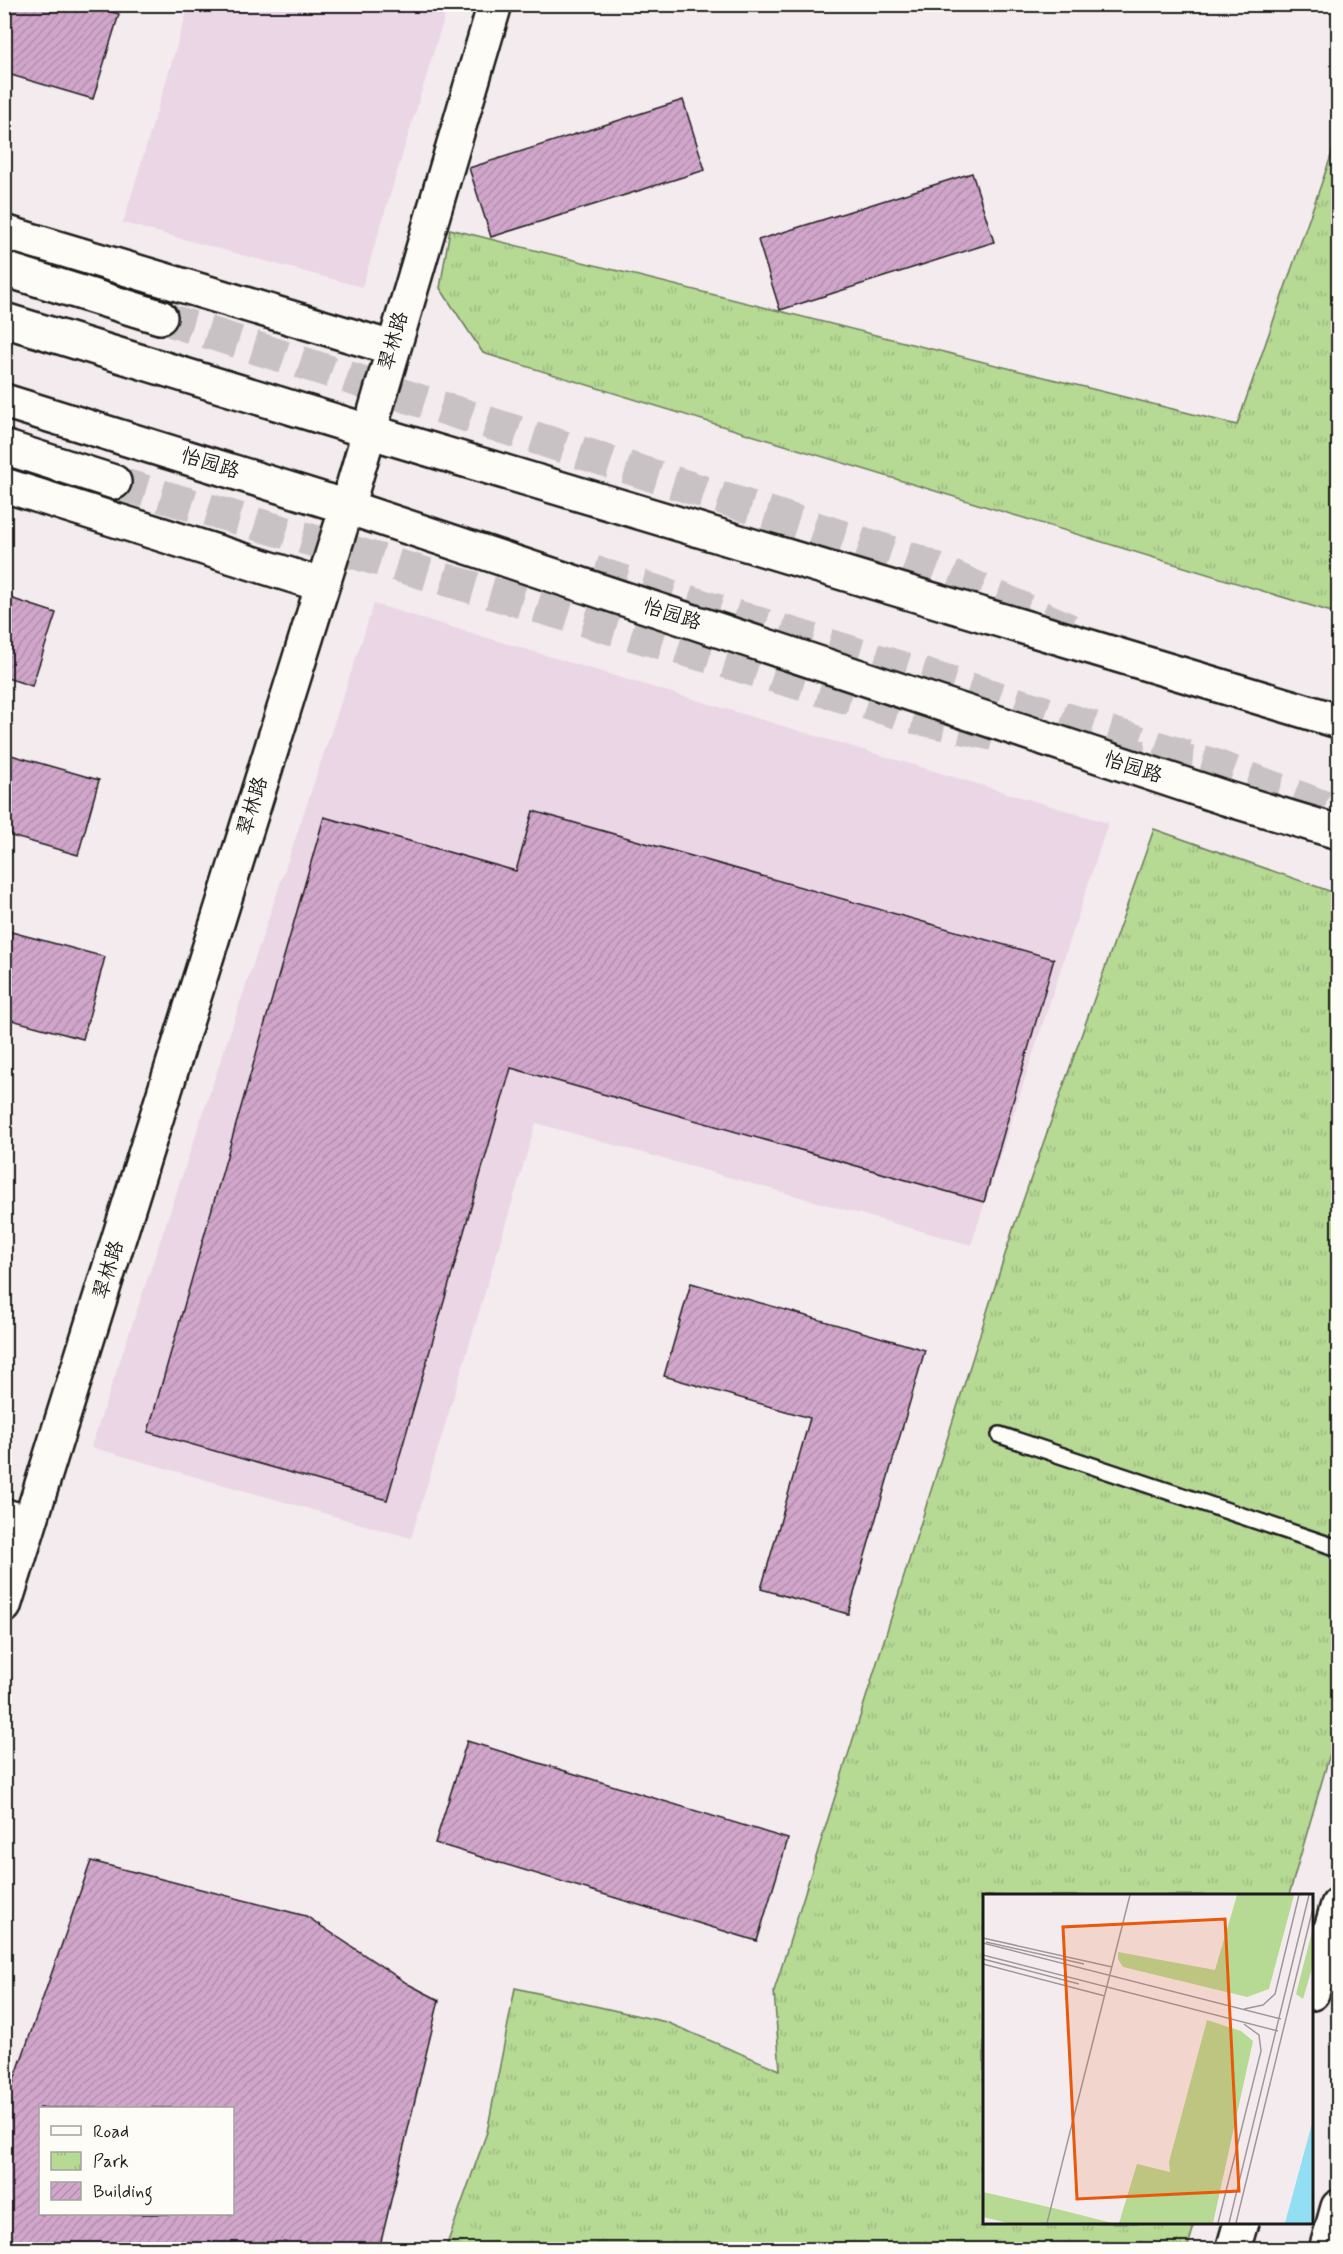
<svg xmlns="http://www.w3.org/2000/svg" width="1343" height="2254" font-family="Mynerve,'LXGW WenKai TC',sans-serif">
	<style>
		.built { fill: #ead6e4 }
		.park { fill: url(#park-tufts); stroke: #697a58; stroke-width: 1.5 }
		.building { fill: url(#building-hatch); stroke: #1c1c1c; stroke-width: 1.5; fill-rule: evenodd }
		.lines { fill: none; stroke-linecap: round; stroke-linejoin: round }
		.secondary-tunnel { stroke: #c9c2c4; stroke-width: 33; stroke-dasharray: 33 16; stroke-linecap: butt }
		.primary-tunnel { stroke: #c9c2c4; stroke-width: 33; stroke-dasharray: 33 16; stroke-linecap: butt }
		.service-casing { stroke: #1c1c1c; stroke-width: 20 }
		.minor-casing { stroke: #1c1c1c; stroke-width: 33 }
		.tertiary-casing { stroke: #1c1c1c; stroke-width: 38 }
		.secondary-casing { stroke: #1c1c1c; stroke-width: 38 }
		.service { stroke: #fdfcf7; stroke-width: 15 }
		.minor { stroke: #fdfcf7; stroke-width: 28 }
		.tertiary { stroke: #fdfcf7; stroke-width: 33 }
		.secondary { stroke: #fdfcf7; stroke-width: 33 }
		.labels { text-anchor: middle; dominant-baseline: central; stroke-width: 5; stroke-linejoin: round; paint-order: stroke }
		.street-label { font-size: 20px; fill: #1c1c1c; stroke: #fdfcf7 }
		.inset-road { fill: none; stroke: #9e989a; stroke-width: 1.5 }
		.view { fill: #e8590c; fill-opacity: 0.15; stroke: #e8590c; stroke-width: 3 }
		.inset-edge { fill: none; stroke: #1c1c1c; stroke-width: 3 }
	</style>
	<defs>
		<pattern id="park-tufts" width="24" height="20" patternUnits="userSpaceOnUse" patternTransform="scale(1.5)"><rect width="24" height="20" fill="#b6d994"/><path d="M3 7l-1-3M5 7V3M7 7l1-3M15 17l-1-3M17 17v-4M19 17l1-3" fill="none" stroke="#9cba7f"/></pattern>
		<pattern id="building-hatch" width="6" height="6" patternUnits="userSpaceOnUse" patternTransform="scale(1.5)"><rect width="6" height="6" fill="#d1a6cb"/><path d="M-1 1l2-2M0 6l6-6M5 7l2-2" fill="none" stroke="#b38eae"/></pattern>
	</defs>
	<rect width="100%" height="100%" fill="#f4ebee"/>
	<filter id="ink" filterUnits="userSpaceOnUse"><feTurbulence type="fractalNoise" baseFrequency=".0167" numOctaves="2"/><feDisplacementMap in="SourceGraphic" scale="12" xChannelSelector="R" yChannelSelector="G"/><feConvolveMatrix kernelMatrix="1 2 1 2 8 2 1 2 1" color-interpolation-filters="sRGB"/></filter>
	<g filter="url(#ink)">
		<path class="built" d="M 189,5 L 448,5 L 362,287 L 123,223 Z
			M 374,604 L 1108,823 L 971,1245 L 536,1123 L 411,1538 L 91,1447 Z"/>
		<path class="park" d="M 1338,136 L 1338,614 L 483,353 L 440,288 L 450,229 L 1237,425 Z
			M 1154,829 L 1338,894 L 1338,1726 L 1289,1895 L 984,1896 L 984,2222 L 1195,2223 L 1187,2249 L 445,2250 L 487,2132 L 515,1988 L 666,2022 L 780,2070 L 774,1991 L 1013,1229 Z"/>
		<path class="building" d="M 4,4 L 85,4 L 119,14 L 93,99 L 4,73 Z
			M 683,100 L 705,170 L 491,237 L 469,168 Z
			M 972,173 L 994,242 L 780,310 L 758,240 Z
			M 4,596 L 56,613 L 32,686 L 4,677 Z
			M 4,753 L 99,780 L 78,855 L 4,834 Z
			M 533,811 L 1054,959 L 984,1202 L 511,1068 L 387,1500 L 148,1432 L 324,817 L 516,871 Z
			M 4,930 L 105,957 L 83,1039 L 4,1018 Z
			M 691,1283 L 925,1350 L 848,1614 L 761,1589 L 810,1418 L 664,1376 Z
			M 467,1741 L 788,1839 L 757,1941 L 435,1843 Z
			M 91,1861 L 306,1916 L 408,1984 L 439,2000 L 379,2250 L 4,2250 L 4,2109 ZM 40,2108 L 232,2108 L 232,2214 L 40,2214 Z"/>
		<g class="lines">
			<path class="secondary-tunnel" d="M 160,317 L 918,561 L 1070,630
				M 114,482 L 913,717 L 1001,736
				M 1111,753 L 1211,764"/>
			<path class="primary-tunnel" d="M 594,572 L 1211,764 L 1338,812"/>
			<defs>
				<path id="service" d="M 1000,1435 L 1338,1548"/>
				<path id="minor" d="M 4,1513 L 31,1521"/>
				<path id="tertiary" d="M 4,232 L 392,348
					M 4,485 L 322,585
					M 4,1606 L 347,507 L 495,4
					M 1312,1993 L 1338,1905
					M 1233,2250 L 1241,2222"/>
				<path id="secondary" d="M 4,269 L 160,317
					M 4,320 L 368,431 L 1338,721
					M 4,401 L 347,507 L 1225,798 L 1338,832
					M 4,447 L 114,482
					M 1326,2250 L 1338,2207"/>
			</defs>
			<use href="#service" class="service-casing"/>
			<use href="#minor" class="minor-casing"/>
			<use href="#tertiary" class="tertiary-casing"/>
			<use href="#secondary" class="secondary-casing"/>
			<use href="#service" class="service"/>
			<use href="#minor" class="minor"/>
			<use href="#tertiary" class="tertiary"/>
			<use href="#secondary" class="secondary"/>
		</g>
	</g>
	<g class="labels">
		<g class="street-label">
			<text transform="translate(394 341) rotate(-74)">翠林路</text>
			<text transform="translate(210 464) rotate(17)">怡园路</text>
			<text transform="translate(672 615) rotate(18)">怡园路</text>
			<text transform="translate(1133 768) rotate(18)">怡园路</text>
			<text transform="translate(253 806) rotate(-73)">翠林路</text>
			<text transform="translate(109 1270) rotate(-73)">翠林路</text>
		</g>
	</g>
	<g transform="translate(983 1894)">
		<rect width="330" height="330" fill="#f4ebee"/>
		<path d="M 330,34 L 330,71 L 320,105 L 313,100 Z" fill="#b6d994"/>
		<path d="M 254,1 L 311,1 L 286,95 L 264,103 L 140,73 L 135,65 L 135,58 L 232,76 ZM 224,126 L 258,137 L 270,147 L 230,329 L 136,329 L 154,270 L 187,278 L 186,268 ZM 0,298 L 74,315 L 129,329 L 25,329 L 0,323 Z" fill="#b6d994"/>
		<path d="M 330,226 L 330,329 L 302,329 Z" fill="#92def3"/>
		<path class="inset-road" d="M 0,44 L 129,73M 3,48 L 101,70M 0,49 L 298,125M 0,61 L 295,137M 0,65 L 96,90M 0,70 L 122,102M 261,115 L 280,111 L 292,100 L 316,1M 64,329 L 147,1M 235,329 L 278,157 L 276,141 L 261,130M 246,329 L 326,1M 253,329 L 330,14"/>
		<path class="view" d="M 242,25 L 256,297 L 94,305 L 80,33 Z"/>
		<rect width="330" height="330" class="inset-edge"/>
	</g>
	<rect width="1343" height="2254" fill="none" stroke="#fdfcf7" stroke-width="24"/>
	<rect x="12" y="12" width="1319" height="2230" fill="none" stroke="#1c1c1c" stroke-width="2" filter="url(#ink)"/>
	<rect x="39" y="2107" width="195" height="108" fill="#fdfcf7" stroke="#a3a29f" stroke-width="1.5"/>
	<rect x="51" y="2126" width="30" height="9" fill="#fdfcf7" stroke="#a3a29f" stroke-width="1.5"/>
	<text x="93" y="2137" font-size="18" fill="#1c1c1c">Road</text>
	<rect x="51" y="2152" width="30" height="18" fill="url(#park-tufts)" stroke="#a3a29f" stroke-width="1.5"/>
	<text x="93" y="2167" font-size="18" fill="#1c1c1c">Park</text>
	<rect x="51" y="2182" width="30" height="18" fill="url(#building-hatch)" stroke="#a3a29f" stroke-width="1.5"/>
	<text x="93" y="2197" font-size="18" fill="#1c1c1c">Building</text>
</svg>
